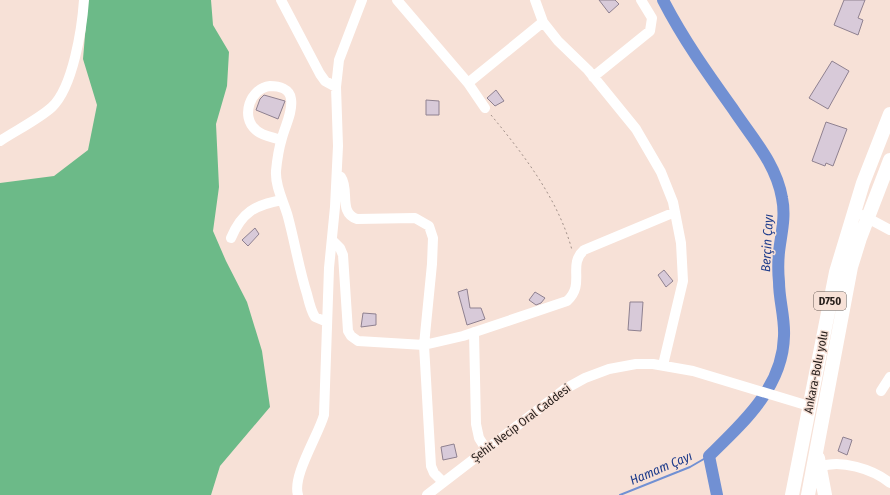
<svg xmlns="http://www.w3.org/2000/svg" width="890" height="495" font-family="'Fira Sans Condensed',sans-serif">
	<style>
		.forest { fill: #6cba88 }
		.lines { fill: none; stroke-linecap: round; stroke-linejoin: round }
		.stream { stroke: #7190d3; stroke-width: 2 }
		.river { stroke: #7190d3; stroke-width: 12 }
		.building { fill: #d8cad9; stroke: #8f8190 }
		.path { stroke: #a19089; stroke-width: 1; stroke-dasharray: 2 3; stroke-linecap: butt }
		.minor { stroke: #fff; stroke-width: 10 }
		.highway { stroke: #fff; stroke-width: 14 }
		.labels { text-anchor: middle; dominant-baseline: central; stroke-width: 3; stroke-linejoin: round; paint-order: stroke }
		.shield { fill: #f7e1d7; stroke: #645853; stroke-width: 1 }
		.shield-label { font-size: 11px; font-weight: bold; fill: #251d1a }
		.street-label { font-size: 12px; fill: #251d1a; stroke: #f7e1d7 }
		.water-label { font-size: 13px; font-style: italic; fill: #1d3b8b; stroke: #f7e1d7 }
	</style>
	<rect width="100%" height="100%" fill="#f7e1d7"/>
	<path class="forest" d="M 88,0 L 211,0 L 213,25 L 229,52 L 227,86 L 216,124 L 219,187 L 213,231 L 226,261 L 247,302 L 262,351 L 270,407 L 220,466 L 211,495 L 0,495 L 0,183 L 54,176 L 88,150 L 97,105 L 83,59 Z"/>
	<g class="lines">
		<path class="stream" d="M 620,495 L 690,467 L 709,456"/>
		<path class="river" d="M 663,0 C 683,39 708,74 733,109 C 752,138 776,163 782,198 C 786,217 781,234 779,252 C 778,262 778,272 779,282 C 779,300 785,318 784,336 C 783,387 743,423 709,456 L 717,495"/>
	</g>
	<path class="building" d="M 599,0 L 615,0 L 619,4 L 609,13 Z
		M 844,0 L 865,0 L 858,18 L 863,20 L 858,35 L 834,25 Z
		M 832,61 L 849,71 L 828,109 L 809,98 Z
		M 496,90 L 504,101 L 495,106 L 487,98 Z
		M 264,95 L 285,101 L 278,119 L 256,110 L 260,99 Z
		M 426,100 L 439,101 L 439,115 L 426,115 Z
		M 826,122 L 847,129 L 833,166 L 826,163 L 825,166 L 812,161 Z
		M 255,228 L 259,234 L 248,246 L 242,240 Z
		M 664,270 L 673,281 L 666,287 L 658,275 Z
		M 467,289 L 470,308 L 481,308 L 485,319 L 467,325 L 458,292 Z
		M 535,292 L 545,298 L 541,303 L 536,305 L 529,300 Z
		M 630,302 L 643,302 L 641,331 L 628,330 Z
		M 363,313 L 376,314 L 376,325 L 361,327 Z
		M 843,437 L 852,440 L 847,455 L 838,451 Z
		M 454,444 L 457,457 L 443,460 L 441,447 Z"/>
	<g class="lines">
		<path class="path" d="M 491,115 C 524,155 558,199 572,250"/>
		<path class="minor" d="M 281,0 L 320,74 L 325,81 L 336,87
			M 397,0 L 468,83 L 485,108
			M 535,0 L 543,22 L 558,41 L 588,70 L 636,129 L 661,172 L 673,202 L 681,243 L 683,281 L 663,365
			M 593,77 L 650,31 L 652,18 L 641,0
			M 468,83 L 543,22
			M 281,140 C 273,137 262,136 256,130 C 240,117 250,88 270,86 C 279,86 290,89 291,99 C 293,112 285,126 282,138 C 279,148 277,160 276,171 C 275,187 284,202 288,217 C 295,243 299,269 307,294 C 309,302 311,311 315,317 L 327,322
			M 0,141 C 15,131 39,119 52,107 C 73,87 82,29 84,0
			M 337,175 L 341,177 C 350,190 338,213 357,219 L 415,218 L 429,226 L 433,238 L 432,264 L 424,345 L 431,466 L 434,473 L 443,482
			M 862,215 L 890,230
			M 231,238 C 242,212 255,205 282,200
			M 332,240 L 340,248 L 343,255 L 348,331 L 351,336 L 358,341 L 424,345 L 463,336 L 567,301 C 586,284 567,265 584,250 L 675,212
			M 474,332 L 476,424 L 479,438 L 486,449
			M 881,391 L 890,377
			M 820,467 C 840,459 873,469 890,483
			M 298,495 C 292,476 318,436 324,415 L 329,268 L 335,207 L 338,146 L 336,87 L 339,60 L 362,0
			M 427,495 L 565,389 L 585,378 L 609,369 L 636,364 L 653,364 L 693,371 L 809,406"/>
		<path class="highway" d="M 818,458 L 825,495
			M 792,495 L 836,272 L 863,183 L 890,114
			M 808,495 L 851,267 L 860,238 L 890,160"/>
	</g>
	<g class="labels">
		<rect class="shield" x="814" y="292" width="32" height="18" rx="3"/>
		<g class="shield-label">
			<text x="830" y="301">D750</text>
		</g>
		<g class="street-label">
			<text transform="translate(816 372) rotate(-79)">Ankara-Bolu yolu</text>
			<text transform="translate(521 423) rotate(-37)">Şehit Necip Oral Caddesi</text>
		</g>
		<g class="water-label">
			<text transform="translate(767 243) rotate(-87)">Berçin Çayı</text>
			<text transform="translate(661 468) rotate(-23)">Hamam Çayı</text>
		</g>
	</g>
</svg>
